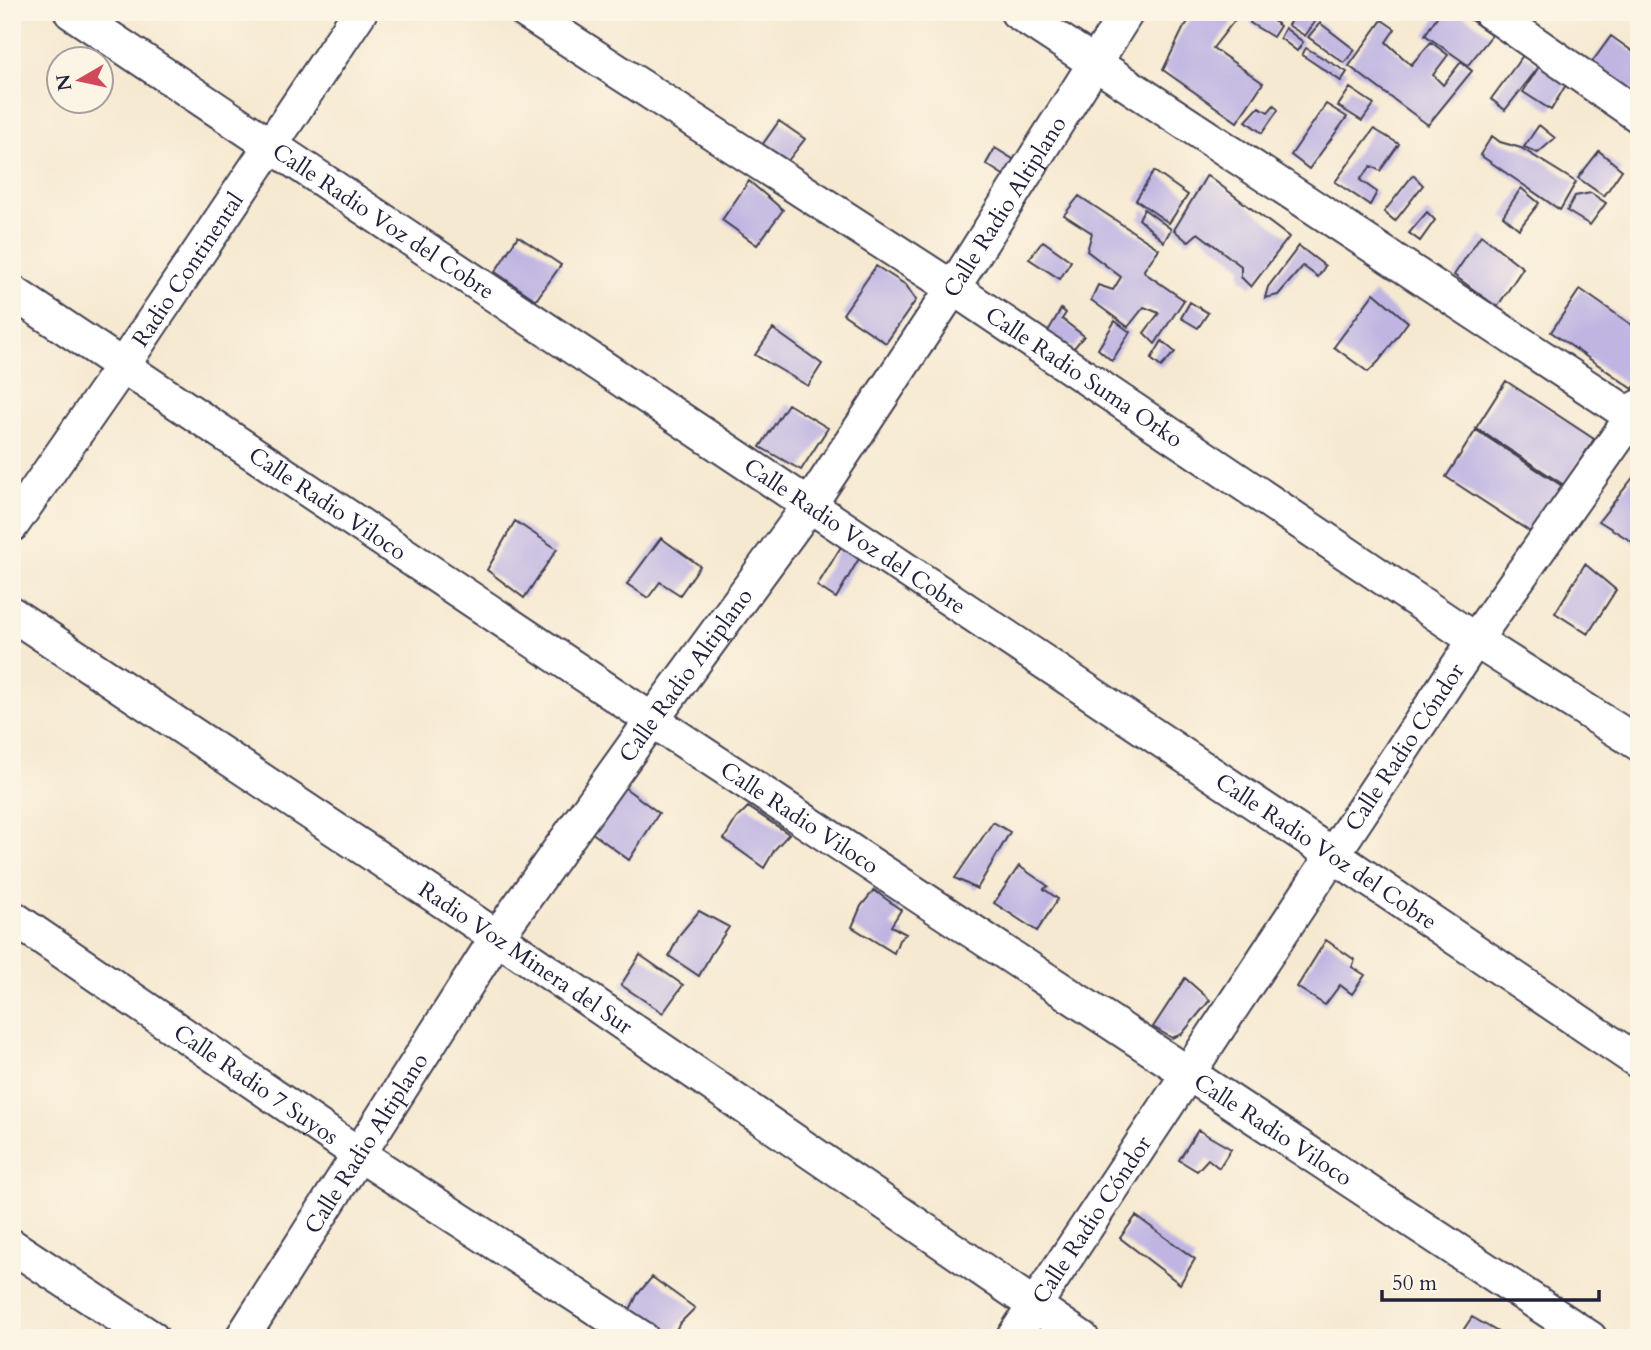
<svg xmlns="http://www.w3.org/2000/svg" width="1651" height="1350" font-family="Cardo,serif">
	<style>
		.building { fill: #c0b5e2 }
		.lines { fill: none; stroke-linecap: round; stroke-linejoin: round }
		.minor-casing { stroke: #424052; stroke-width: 37 }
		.minor { stroke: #fff; stroke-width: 33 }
		.labels { text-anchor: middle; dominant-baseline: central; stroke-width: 5; stroke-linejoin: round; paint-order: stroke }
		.street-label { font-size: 23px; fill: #22223b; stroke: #fcf5e5 }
	</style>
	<rect width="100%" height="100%" fill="#fcf5e5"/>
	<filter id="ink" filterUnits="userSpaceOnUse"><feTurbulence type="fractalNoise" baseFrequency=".0143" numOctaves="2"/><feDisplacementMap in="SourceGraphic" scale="14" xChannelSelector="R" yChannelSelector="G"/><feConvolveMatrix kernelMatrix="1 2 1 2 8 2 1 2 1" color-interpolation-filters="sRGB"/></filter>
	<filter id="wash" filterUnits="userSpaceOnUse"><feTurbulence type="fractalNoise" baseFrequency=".00686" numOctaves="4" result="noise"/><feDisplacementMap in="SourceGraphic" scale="28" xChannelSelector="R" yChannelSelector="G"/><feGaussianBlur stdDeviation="1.57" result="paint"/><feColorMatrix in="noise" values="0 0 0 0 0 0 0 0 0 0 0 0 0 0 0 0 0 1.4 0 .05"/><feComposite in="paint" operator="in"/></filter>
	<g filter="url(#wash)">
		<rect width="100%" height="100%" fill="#f6e9d1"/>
		<g id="blocks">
			<path class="building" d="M 1195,12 L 1241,12 L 1213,48 L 1263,83 L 1237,122 L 1163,70 L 1183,29 Z
				M 1256,12 L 1261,12 L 1280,26 L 1273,37 L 1250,23 Z
				M 1297,12 L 1322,12 L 1305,36 L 1288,25 Z
				M 1440,12 L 1459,12 L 1492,35 L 1468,65 L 1425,35 Z
				M 1382,20 L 1395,29 L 1386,42 L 1411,65 L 1431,42 L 1448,55 L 1433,75 L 1443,85 L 1461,62 L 1472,71 L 1428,125 L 1349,66 Z
				M 1320,23 L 1355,50 L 1344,63 L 1308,37 Z
				M 1285,28 L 1303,42 L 1297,51 L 1280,38 Z
				M 1611,36 L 1639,56 L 1639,82 L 1633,91 L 1592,62 Z
				M 1306,48 L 1347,72 L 1341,81 L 1302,55 Z
				M 1524,54 L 1567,83 L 1551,110 L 1523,92 L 1538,68 L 1505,110 L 1491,99 Z
				M 1350,88 L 1374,104 L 1362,121 L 1338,106 Z
				M 1326,104 L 1347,117 L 1309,169 L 1291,155 Z
				M 1274,105 L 1278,110 L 1262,133 L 1246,121 L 1259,107 L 1268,112 Z
				M 779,121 L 805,139 L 783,167 L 758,151 Z
				M 1539,125 L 1555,138 L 1538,153 L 1524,147 Z
				M 1374,129 L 1399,144 L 1380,171 L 1371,166 L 1360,180 L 1377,192 L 1370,205 L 1335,182 Z
				M 1492,136 L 1500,142 L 1521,148 L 1576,182 L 1560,210 L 1480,155 Z
				M 995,148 L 1016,161 L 1008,178 L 986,164 Z
				M 1599,151 L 1622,170 L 1604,196 L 1578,178 Z
				M 1154,171 L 1188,195 L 1169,223 L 1136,200 Z
				M 1207,175 L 1289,237 L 1251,287 L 1241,277 L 1241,266 L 1198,233 L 1188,242 L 1174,230 Z
				M 1413,175 L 1423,185 L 1395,221 L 1384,212 Z
				M 749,181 L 783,210 L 757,245 L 722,220 Z
				M 1521,188 L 1539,203 L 1519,229 L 1503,216 Z
				M 1591,193 L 1606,203 L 1590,225 L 1567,211 L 1575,196 Z
				M 1079,196 L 1159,249 L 1144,270 L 1145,273 L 1184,300 L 1155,344 L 1144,333 L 1159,313 L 1144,307 L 1128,327 L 1091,300 L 1098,285 L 1113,290 L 1121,277 L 1087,251 L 1092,233 L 1064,215 Z
				M 1144,209 L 1171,229 L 1164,242 L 1139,219 Z
				M 1427,212 L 1435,220 L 1420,241 L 1409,233 Z
				M 1481,235 L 1523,268 L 1497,307 L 1454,275 Z
				M 518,236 L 561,265 L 536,300 L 495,272 Z
				M 1043,241 L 1071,261 L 1060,279 L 1029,259 Z
				M 1299,246 L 1325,266 L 1318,277 L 1303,266 L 1278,295 L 1265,298 L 1268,287 Z
				M 876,266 L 906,285 L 916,300 L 886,343 L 843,314 Z
				M 1580,289 L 1639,330 L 1639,380 L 1633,389 L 1551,332 Z
				M 1374,293 L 1408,322 L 1379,361 L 1368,372 L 1334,347 Z
				M 1190,302 L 1208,313 L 1198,328 L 1181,318 Z
				M 1061,309 L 1066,313 L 1062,319 L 1084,336 L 1074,348 L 1047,333 Z
				M 1115,321 L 1130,332 L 1112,361 L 1098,349 Z
				M 773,329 L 822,364 L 808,386 L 755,355 Z
				M 1162,341 L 1175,352 L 1161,367 L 1151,359 Z
				M 1506,381 L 1594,439 L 1564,485 L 1476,428 Z
				M 788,404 L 828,428 L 801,470 L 760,447 Z
				M 1476,430 L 1562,486 L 1532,533 L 1446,477 Z
				M 1639,470 L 1639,546 L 1599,521 Z
				M 515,521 L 557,549 L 524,598 L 487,570 Z
				M 847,537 L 864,550 L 836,598 L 817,586 Z
				M 661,538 L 700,566 L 680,595 L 660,582 L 648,598 L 627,584 Z
				M 1585,564 L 1616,590 L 1588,634 L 1555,613 Z
				M 621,785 L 659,813 L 629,860 L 591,832 Z
				M 748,807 L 789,834 L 775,849 L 764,868 L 724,839 L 736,819 Z
				M 993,822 L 1010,832 L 977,889 L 955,878 Z
				M 1019,866 L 1048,886 L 1044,889 L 1058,899 L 1037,931 L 994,903 Z
				M 874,890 L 901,910 L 891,926 L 906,934 L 899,940 L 894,953 L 852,927 L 861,906 Z
				M 699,911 L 729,927 L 711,954 L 699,976 L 669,956 L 680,934 Z
				M 1326,940 L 1355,960 L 1352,967 L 1365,975 L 1352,994 L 1340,985 L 1325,1005 L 1297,987 Z
				M 640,955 L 683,985 L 663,1013 L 621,985 Z
				M 1185,978 L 1210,1000 L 1182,1034 L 1172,1038 L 1153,1027 Z
				M 1198,1130 L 1231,1149 L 1219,1168 L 1208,1159 L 1197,1171 L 1179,1160 Z
				M 1136,1216 L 1195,1259 L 1180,1284 L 1120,1238 Z
				M 652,1277 L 695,1308 L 680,1323 L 671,1338 L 665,1338 L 629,1312 L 637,1295 Z
				M 1472,1317 L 1501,1334 L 1499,1338 L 1458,1338 Z"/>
		</g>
	</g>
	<g filter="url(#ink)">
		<use href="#blocks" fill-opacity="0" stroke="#424052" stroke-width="2"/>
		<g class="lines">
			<defs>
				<g id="minor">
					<path id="s1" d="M 71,12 L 1333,855 L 1639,1062"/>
					<path id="s2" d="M 526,12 L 953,288 L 1475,640 L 1639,744"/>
					<path d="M 1017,12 L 1639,421"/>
					<path d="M 1490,12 L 1639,116"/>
					<path id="s3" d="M 12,292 L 652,720 L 1590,1338"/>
					<path id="s4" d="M 12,525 L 122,367 L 360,12"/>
					<path id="s5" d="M 12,614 L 497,937 L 1082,1338"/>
					<path id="s6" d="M 12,917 L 360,1155 L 642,1338"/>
					<path d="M 12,1246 L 152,1338"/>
					<path id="s7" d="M 242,1338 L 497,937 L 652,720 L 809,506 L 953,288 L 1127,12"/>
					<path id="s8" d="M 1013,1338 L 1475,640 L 1639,407"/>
				</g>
			</defs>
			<use href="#minor" class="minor-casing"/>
			<use href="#minor" class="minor"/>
		</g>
	</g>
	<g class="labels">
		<g class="street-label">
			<text stroke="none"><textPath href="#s7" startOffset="1365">Calle Radio Altiplano</textPath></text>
			<text stroke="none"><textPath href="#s1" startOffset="376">Calle Radio Voz del Cobre</textPath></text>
			<text stroke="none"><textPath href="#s4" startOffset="310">Radio Continental</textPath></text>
			<text stroke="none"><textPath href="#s2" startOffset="667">Calle Radio Suma Orko</textPath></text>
			<text stroke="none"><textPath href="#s3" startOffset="380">Calle Radio Viloco</textPath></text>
			<text stroke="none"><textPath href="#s1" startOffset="943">Calle Radio Voz del Cobre</textPath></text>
			<text stroke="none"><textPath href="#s7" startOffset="798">Calle Radio Altiplano</textPath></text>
			<text stroke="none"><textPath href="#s8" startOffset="709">Calle Radio Cóndor</textPath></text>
			<text stroke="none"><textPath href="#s3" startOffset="947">Calle Radio Viloco</textPath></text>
			<text stroke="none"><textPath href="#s1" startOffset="1510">Calle Radio Voz del Cobre</textPath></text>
			<text stroke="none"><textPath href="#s5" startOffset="618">Radio Voz Minera del Sur</textPath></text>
			<text stroke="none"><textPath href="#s6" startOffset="296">Calle Radio 7 Suyos</textPath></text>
			<text stroke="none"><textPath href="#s3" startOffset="1514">Calle Radio Viloco</textPath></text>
			<text stroke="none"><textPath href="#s7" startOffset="231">Calle Radio Altiplano</textPath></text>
			<text stroke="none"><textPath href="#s8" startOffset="142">Calle Radio Cóndor</textPath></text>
		</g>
	</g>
	<rect width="1651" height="1350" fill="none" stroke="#fcf5e5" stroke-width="42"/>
	<g transform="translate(80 80) rotate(261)"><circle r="33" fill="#fcf5e5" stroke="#a5a1a1" stroke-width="2"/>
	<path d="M0-5L12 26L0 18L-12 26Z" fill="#d1495b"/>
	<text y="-10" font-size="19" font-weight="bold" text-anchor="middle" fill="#22223b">N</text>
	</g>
	<path d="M1382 1290v10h217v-10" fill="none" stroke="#22223b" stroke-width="3.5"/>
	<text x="1392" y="1290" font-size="21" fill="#22223b" stroke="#fcf5e5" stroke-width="5" paint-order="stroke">50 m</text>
</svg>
